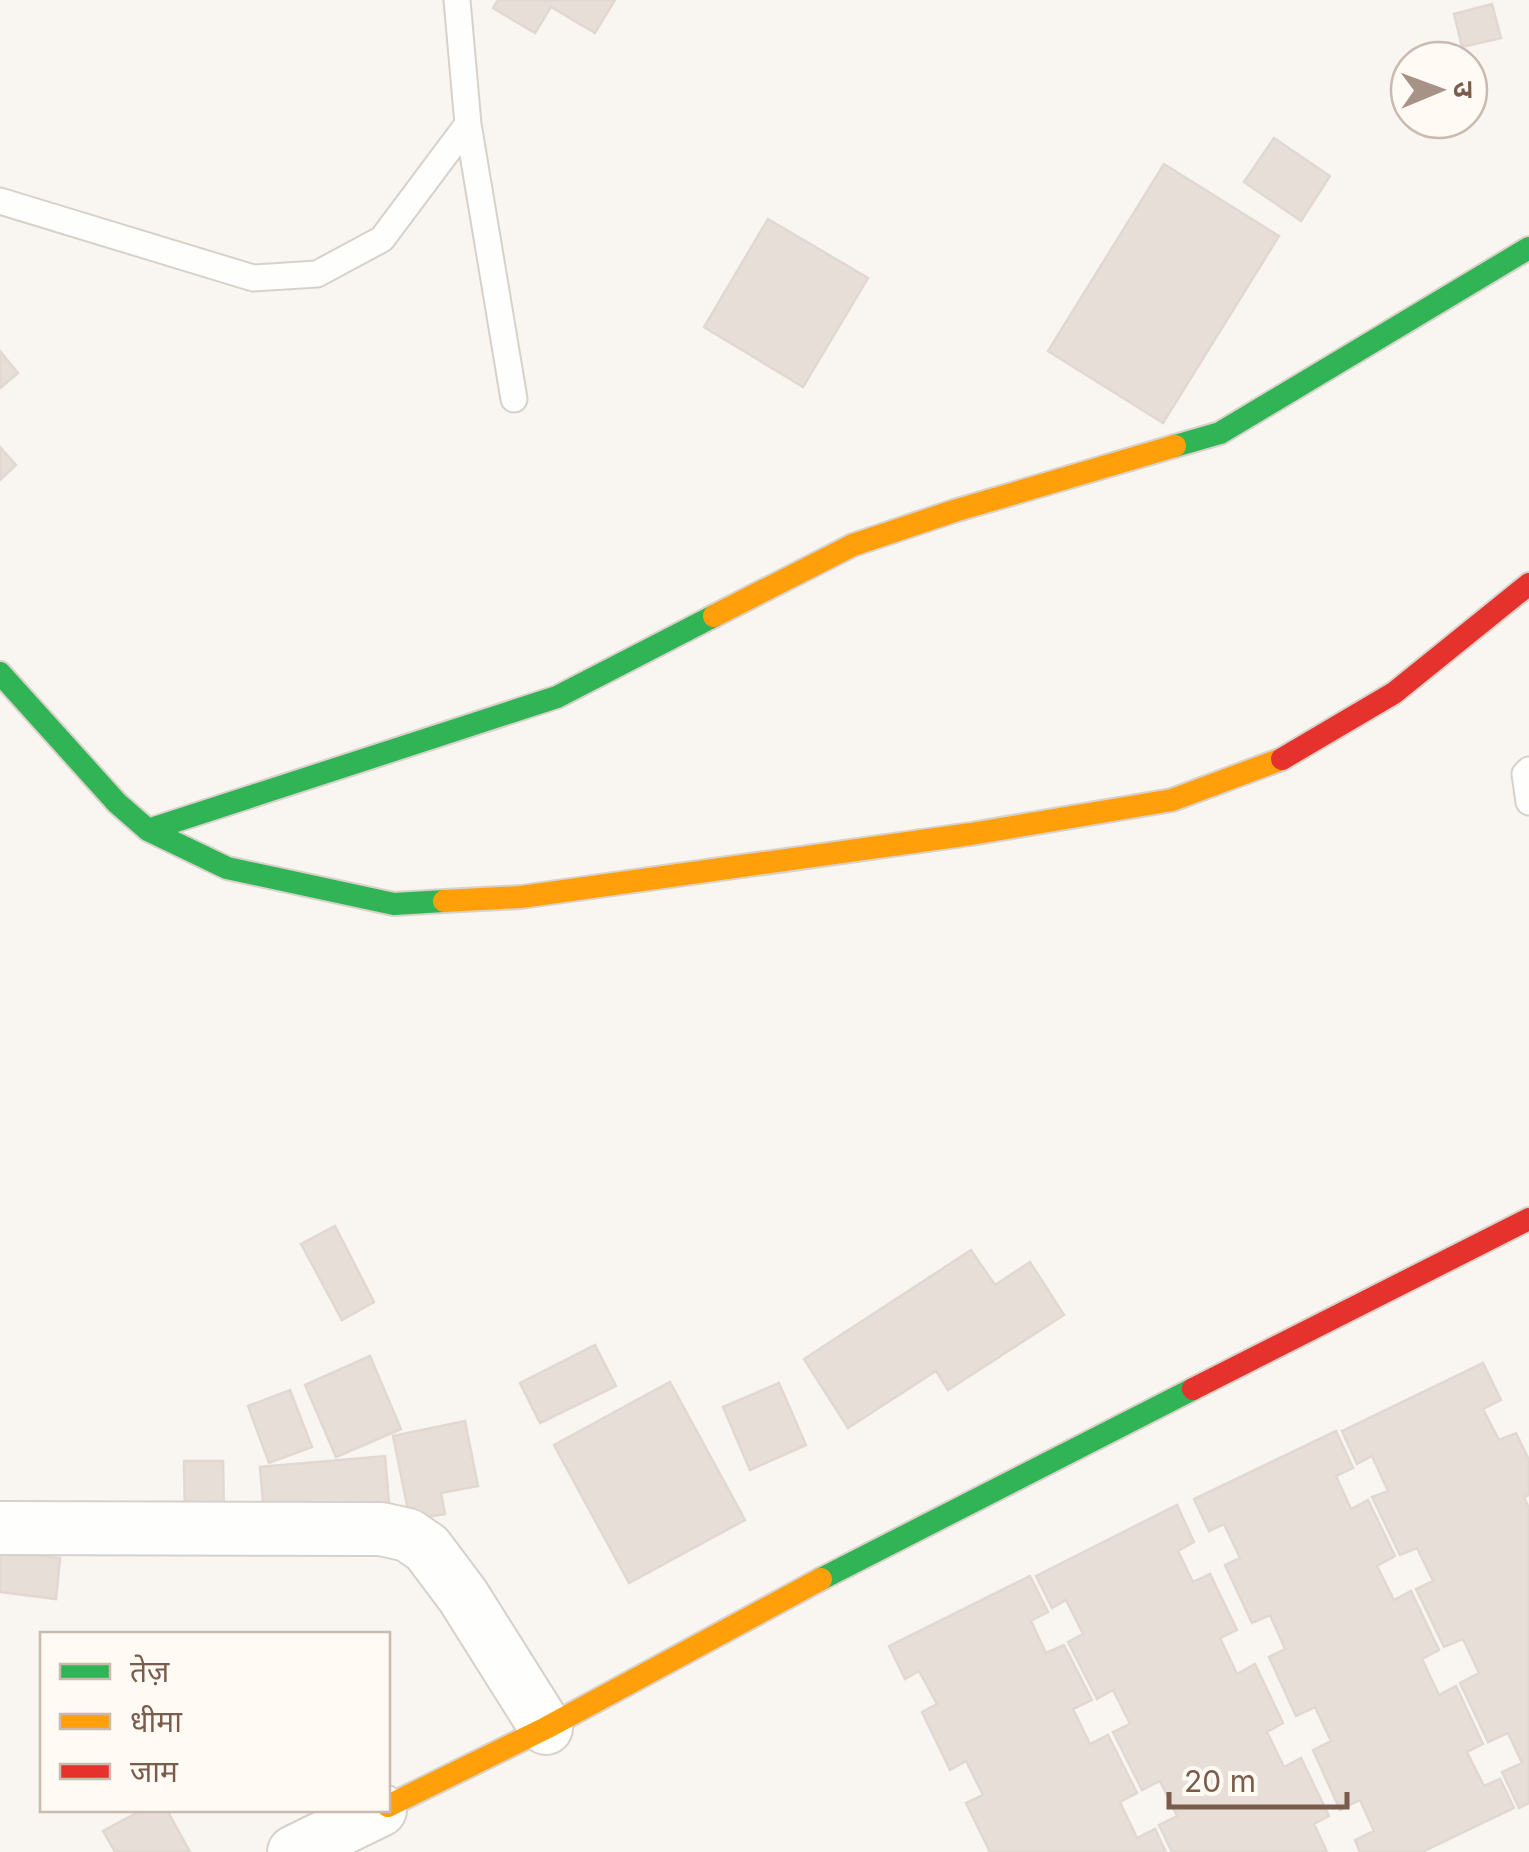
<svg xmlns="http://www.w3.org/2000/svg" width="1529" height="1852" font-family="Inter,'Noto Sans Devanagari',sans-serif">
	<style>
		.building { fill: #e6ded7; stroke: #e2d8d2; stroke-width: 2.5 }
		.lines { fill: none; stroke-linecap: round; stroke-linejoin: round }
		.lane-casing { stroke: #d7d1cb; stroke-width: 29 }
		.street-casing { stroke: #d7d1cb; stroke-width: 56 }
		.fast-casing { stroke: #d9d2cb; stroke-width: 26 }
		.slow-casing { stroke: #d9d2cb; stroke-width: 26 }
		.jam-casing { stroke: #d9d2cb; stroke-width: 26 }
		.lane { stroke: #fefefd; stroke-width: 25 }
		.street { stroke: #fefefd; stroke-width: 52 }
		.fast { stroke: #30b455; stroke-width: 22 }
		.slow { stroke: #ff9f0a; stroke-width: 22 }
		.jam { stroke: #e5322d; stroke-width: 22 }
	</style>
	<rect width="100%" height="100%" fill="#f9f5f0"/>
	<path class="building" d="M 498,0 L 615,0 L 595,33 L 551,7 L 535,33 L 493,8 Z
		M 1492,4 L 1501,38 L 1462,47 L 1454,14 Z
		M 1274,138 L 1330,176 L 1301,221 L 1244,182 Z
		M 1164,164 L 1279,236 L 1163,423 L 1048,351 Z
		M 768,219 L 868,278 L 803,387 L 704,327 Z
		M 0,351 L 18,373 L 0,388 Z
		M 0,447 L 16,465 L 0,480 Z
		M 335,1226 L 374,1302 L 342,1320 L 301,1244 Z
		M 971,1250 L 995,1285 L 1030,1262 L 1064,1315 L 948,1390 L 936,1371 L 848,1428 L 804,1359 Z
		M 595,1345 L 616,1386 L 540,1423 L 520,1383 Z
		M 370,1356 L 401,1429 L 336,1457 L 305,1385 Z
		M 1483,1363 L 1501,1400 L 1483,1409 L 1499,1440 L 1516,1433 L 1529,1460 L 1529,1495 L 1524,1497 L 1529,1508 L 1529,1803 L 1519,1808 L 1502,1772 L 1522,1763 L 1508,1733 L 1488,1742 L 1460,1683 L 1479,1673 L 1463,1639 L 1444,1647 L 1416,1589 L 1433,1581 L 1417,1548 L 1400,1555 L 1372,1497 L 1388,1491 L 1372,1456 L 1357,1464 L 1342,1431 Z
		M 670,1382 L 745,1520 L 629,1583 L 554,1445 Z
		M 779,1383 L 806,1445 L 750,1470 L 723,1407 Z
		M 290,1390 L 312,1447 L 269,1463 L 248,1406 Z
		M 465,1421 L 478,1486 L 441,1493 L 445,1514 L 410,1520 L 393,1436 Z
		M 1336,1431 L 1353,1468 L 1336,1476 L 1351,1509 L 1368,1500 L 1395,1556 L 1377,1566 L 1394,1600 L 1411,1591 L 1439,1650 L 1422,1659 L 1439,1695 L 1456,1686 L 1483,1744 L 1467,1752 L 1484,1786 L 1500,1779 L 1514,1808 L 1422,1852 L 1360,1852 L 1355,1840 L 1374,1831 L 1360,1800 L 1340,1810 L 1313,1750 L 1331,1741 L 1315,1707 L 1296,1716 L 1269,1657 L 1285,1649 L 1270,1615 L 1252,1623 L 1225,1565 L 1240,1558 L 1224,1524 L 1209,1531 L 1194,1499 Z
		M 385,1456 L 389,1503 L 264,1513 L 260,1467 Z
		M 184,1461 L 223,1461 L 224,1515 L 185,1515 Z
		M 1177,1505 L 1194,1542 L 1178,1551 L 1193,1582 L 1210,1574 L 1237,1630 L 1220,1638 L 1237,1674 L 1255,1664 L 1283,1723 L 1267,1732 L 1284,1767 L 1301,1758 L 1329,1816 L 1314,1824 L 1327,1852 L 1172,1852 L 1159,1825 L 1177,1816 L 1160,1781 L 1142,1790 L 1113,1732 L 1130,1724 L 1113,1690 L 1097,1699 L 1068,1642 L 1083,1634 L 1066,1600 L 1052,1608 L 1036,1576 Z
		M 0,1551 L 60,1558 L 56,1599 L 0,1592 Z
		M 1030,1576 L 1048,1612 L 1031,1621 L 1046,1653 L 1064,1645 L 1092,1700 L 1073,1709 L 1090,1744 L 1108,1735 L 1137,1793 L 1120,1802 L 1137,1838 L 1155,1829 L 1166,1852 L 990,1852 L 966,1803 L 983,1795 L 966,1761 L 950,1770 L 922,1712 L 937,1704 L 919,1671 L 905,1679 L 889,1646 Z
		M 142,1810 L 167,1810 L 190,1852 L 115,1852 L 103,1831 Z"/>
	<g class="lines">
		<defs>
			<path id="lane" d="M 457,0 L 468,124 L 514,399
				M 0,201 L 253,278 L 317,274 L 382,239 L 468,124
				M 1529,770 L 1525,774 L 1529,802"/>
			<path id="street" d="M 0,1528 L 381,1529 L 408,1535 L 427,1548 L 463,1596 L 546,1728
				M 294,1852 L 380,1810"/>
			<path id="fast" d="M 1175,446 L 1220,433 L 1529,248
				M 0,673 L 117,803 L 148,830 L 227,868 L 394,904 L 444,901
				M 148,830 L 557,697 L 714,616
				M 821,1579 L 1193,1389"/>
			<path id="slow" d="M 714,616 L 853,545 L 954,511 L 1175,446
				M 444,901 L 521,897 L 971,834 L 1172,800 L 1282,759
				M 388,1806 L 546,1728 L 821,1579"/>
			<path id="jam" d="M 1282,759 L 1394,693 L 1529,584
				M 1193,1389 L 1529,1219"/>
		</defs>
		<use href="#lane" class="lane-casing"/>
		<use href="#street" class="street-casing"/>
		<use href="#fast" class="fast-casing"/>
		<use href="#slow" class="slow-casing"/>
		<use href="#jam" class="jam-casing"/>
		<use href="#lane" class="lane"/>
		<use href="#street" class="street"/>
		<use href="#fast" class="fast"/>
		<use href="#slow" class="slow"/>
		<use href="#jam" class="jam"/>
	</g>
	<rect x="40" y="1632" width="350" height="180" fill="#fffaf3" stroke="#cabbb1" stroke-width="2.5"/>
	<rect x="60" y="1664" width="50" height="15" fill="#30b455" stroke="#cabbb1" stroke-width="2.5"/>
	<text x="130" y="1682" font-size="30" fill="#7a5c4d">तेज़</text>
	<rect x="60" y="1714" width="50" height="15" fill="#ff9f0a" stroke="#cabbb1" stroke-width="2.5"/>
	<text x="130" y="1732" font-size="30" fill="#7a5c4d">धीमा</text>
	<rect x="60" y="1764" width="50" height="15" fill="#e5322d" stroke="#cabbb1" stroke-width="2.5"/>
	<text x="130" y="1782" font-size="30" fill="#7a5c4d">जाम</text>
	<g transform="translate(1439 90) rotate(89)"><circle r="48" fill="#fffaf3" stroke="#cabbb1" stroke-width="2.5"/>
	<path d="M0-8L18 38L0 25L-18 38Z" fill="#a69286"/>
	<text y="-15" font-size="28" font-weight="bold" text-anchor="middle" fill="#7a5c4d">उ</text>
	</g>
	<path d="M1169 1792v15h178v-15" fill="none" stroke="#7a5c4d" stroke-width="5"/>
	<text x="1184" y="1792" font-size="30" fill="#7a5c4d" stroke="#fffaf3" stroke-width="8" paint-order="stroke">20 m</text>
</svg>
